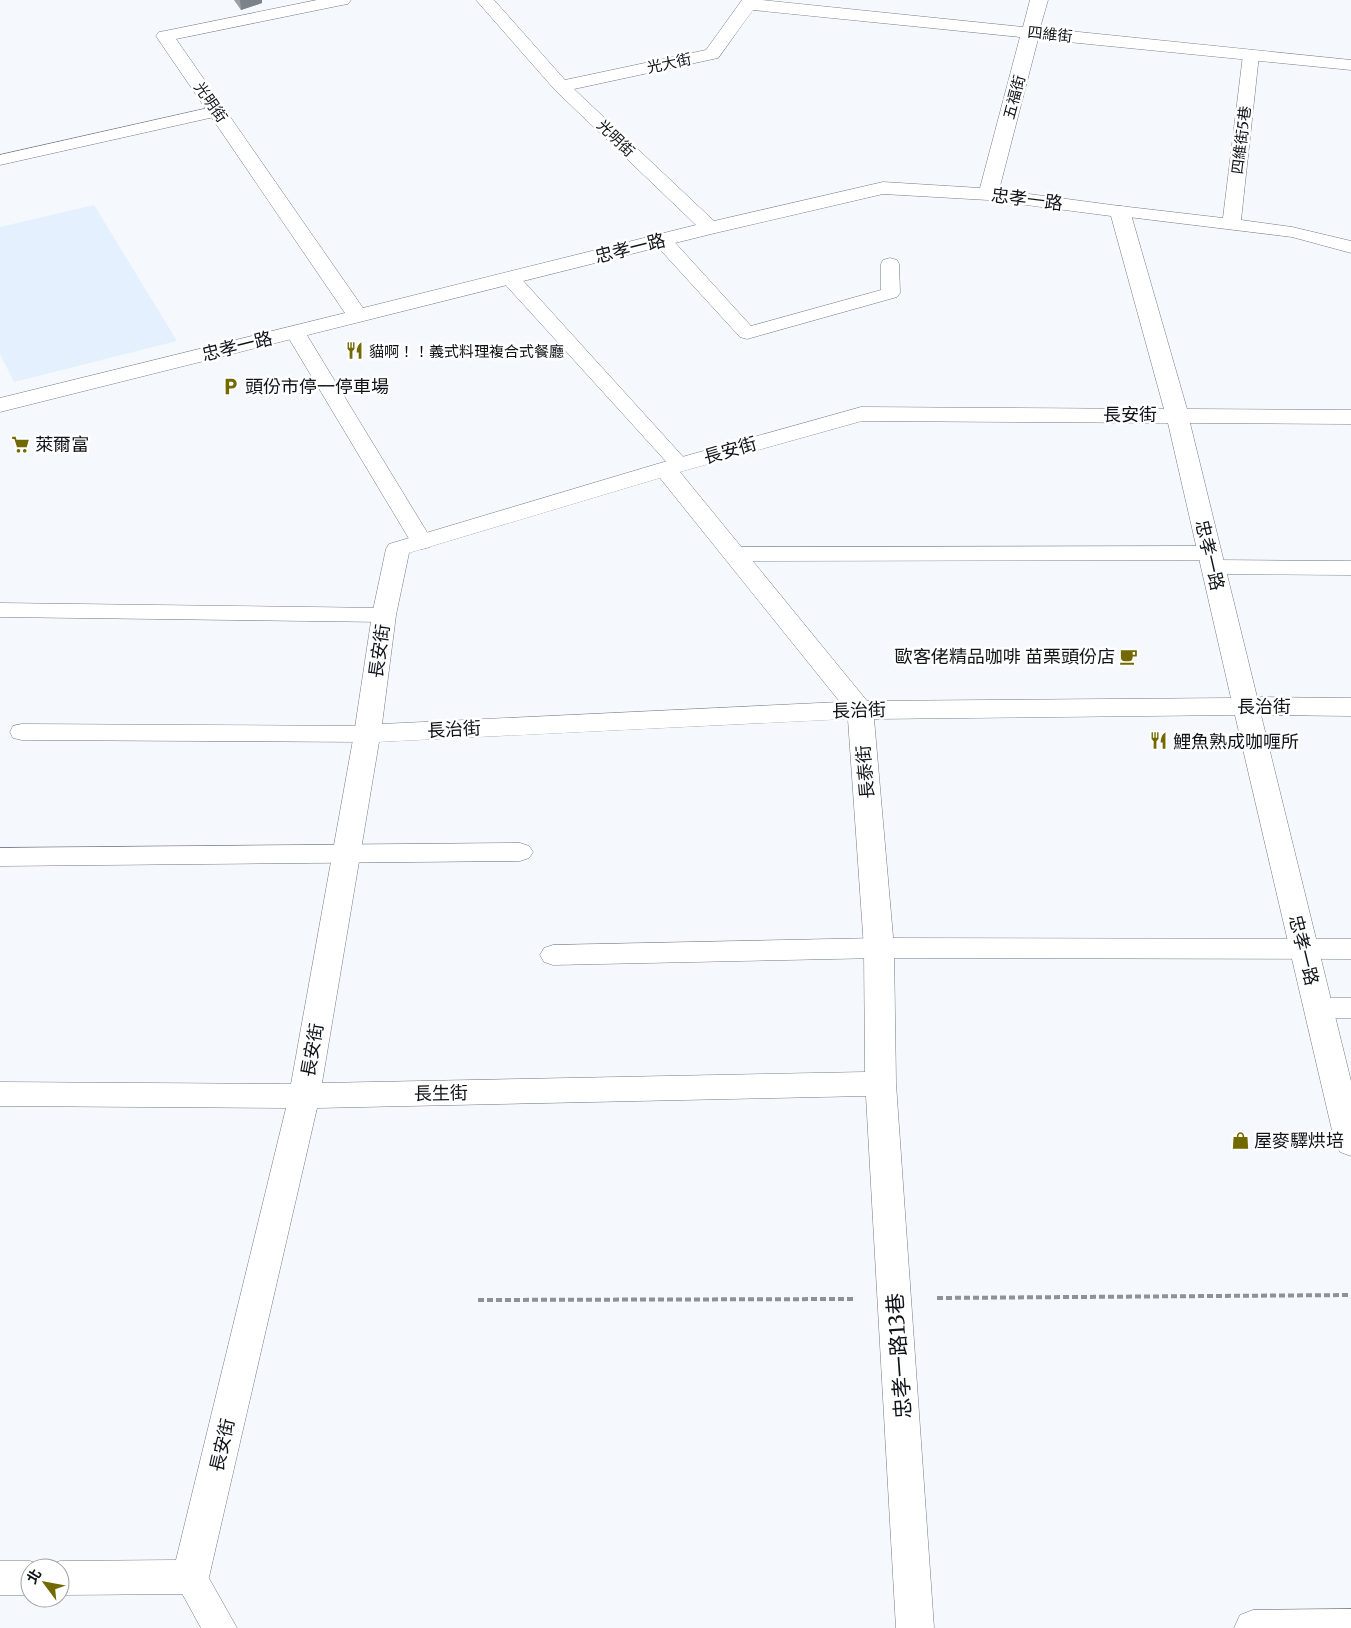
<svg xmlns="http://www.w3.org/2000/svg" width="1351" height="1628" font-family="Merriweather,'Noto Sans TC',serif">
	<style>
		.built { fill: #e4f0fe }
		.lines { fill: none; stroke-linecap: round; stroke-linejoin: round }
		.service-casing { stroke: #737b86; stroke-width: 1 }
		.minor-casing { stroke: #737b86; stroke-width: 1 }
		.path { stroke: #8e9296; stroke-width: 4; stroke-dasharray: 6 3; stroke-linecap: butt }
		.service { fill: #fff; fill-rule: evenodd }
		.minor { fill: #fff; fill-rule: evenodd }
		.wall { fill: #98a0a9 }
		.shaded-wall { fill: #7c828a }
		.labels { text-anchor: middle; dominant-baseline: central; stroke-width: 5; stroke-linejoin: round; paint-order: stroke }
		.far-street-label { font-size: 15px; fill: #101418; stroke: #fff }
		.far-poi-label { font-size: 15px; fill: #101418; stroke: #fff; text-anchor: start }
		.street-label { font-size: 18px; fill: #101418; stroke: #fff }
		.poi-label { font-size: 18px; fill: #101418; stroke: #fff; text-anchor: start }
		.near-street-label { font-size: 21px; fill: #101418; stroke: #fff }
	</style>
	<rect width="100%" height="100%" fill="#f5f9fd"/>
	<path class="built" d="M 94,205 L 177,341 L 14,382 L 0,354 L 0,227 Z"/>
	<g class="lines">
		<defs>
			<path id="service" d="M 1251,50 L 1257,52 L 1259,55 L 1241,220 L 1292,227 L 1351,241 L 1351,253 L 1292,237 L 1120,216 L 1114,215 L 1111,211 L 1114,207 L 1120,206 L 1223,218 L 1243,55 L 1245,52 Z
				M 217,106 L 223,107 L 225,111 L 223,115 L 0,165 L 0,155 Z
				M 662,234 L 669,236 L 751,326 L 881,290 L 881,264 L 883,260 L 890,258 L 897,260 L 899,264 L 900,293 L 897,297 L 747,339 L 740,337 L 655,244 L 653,240 L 655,236 Z
				M 510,272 L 517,274 L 686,460 L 689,464 L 686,468 L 679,470 L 672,468 L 503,282 L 501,278 L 503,274 Z
				M 295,326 L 302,328 L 305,332 L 433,542 L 430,547 L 422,549 L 414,547 L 285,332 L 288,328 Z
				M 1210,546 L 1218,548 L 1221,553 L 1218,558 L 1210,560 L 734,561 L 726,559 L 723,554 L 726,549 L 734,547 Z
				M 1213,560 L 1351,561 L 1351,575 L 1213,574 L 1205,572 L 1202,567 L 1205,562 Z
				M 0,603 L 384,608 L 392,610 L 395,615 L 392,620 L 384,622 L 0,617 Z
				M 22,724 L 367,726 L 376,728 L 379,734 L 376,740 L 367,742 L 22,740 L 13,738 L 10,732 L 13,726 Z
				M 520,843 L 529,846 L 533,852 L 529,858 L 520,861 L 0,866 L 0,848 Z
				M 879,938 L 1351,939 L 1351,959 L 879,958 L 553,965 L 544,962 L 540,955 L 544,948 L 553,945 Z
				M 1319,998 L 1351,998 L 1351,1018 L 1319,1018 L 1309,1015 L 1305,1008 L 1309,1001 Z
				M 190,1561 L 202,1566 L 237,1628 L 201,1628 L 173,1577 L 178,1566 Z"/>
			<path id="minor" d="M 317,0 L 351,0 L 348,4 L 342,5 L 176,39 L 363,308 L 696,225 L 555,90 L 476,0 L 494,0 L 565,80 L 706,50 L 742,0 L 761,0 L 1023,27 L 1030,0 L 1048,0 L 1040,28 L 1351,60 L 1351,70 L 1038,39 L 999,190 L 1127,207 L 1130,211 L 1187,409 L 1351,410 L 1351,424 L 1190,423 L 1257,697 L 1351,698 L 1351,716 L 1261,715 L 1351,1081 L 1351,1156 L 1340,1152 L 1335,1143 L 1235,715 L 874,719 L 894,948 L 896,1084 L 934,1628 L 896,1628 L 866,1096 L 317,1108 L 209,1577 L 203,1589 L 190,1594 L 60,1595 L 60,1568 L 46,1568 L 47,1566 L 60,1561 L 176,1560 L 286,1108 L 0,1106 L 0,1082 L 291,1084 L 354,734 L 372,615 L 386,549 L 389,544 L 657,464 L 861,407 L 1164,409 L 1111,216 L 988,200 L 883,194 L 711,234 L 0,412 L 0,398 L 345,313 L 156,36 L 159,32 L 165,31 ZM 753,10 L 1020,37 L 980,188 L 883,182 L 714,221 L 574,89 L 718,58 ZM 862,421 L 1168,423 L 1231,698 L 867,701 L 680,472 ZM 660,478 L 840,702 L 382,724 L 396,615 L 409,553 ZM 848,719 L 864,948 L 865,1072 L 322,1083 L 379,742 Z
				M 0,1561 L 30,1561 L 43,1566 L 44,1568 L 30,1568 L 30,1595 L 0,1595 Z
				M 1351,1609 L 1351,1628 L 1234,1628 L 1240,1615 L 1253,1610 Z"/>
		</defs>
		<use href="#service" class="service-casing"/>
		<use href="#minor" class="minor-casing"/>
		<path class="path" d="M 937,1298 L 1351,1295
			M 478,1300 L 853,1299"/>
		<use href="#service" class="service"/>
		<use href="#minor" class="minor"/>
	</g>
	<path class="wall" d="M 234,0 L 262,0 L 262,3 L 241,10 Z"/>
	<path class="shaded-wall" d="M 240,0 L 262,0 L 262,3 L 241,10 Z"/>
	<defs>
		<symbol id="restaurant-bare" viewBox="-9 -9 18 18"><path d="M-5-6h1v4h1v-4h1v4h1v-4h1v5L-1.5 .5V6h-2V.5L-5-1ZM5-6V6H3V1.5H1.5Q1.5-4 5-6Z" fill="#726901" stroke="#fff" stroke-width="2.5" paint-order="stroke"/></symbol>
		<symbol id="parking-bare" viewBox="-9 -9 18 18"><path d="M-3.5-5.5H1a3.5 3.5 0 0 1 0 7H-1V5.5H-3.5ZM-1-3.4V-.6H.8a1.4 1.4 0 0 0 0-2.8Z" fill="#726901" stroke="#fff" stroke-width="2.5" paint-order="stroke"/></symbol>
		<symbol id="supermarket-bare" viewBox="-9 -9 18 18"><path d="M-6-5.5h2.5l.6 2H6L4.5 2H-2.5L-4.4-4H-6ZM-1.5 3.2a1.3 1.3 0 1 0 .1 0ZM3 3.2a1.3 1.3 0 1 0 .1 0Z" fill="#726901" stroke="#fff" stroke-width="2.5" paint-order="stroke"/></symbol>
		<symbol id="cafe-bare" viewBox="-9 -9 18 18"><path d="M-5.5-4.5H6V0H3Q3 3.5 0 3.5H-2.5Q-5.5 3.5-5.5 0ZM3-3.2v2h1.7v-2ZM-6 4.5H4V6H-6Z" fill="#726901" stroke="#fff" stroke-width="2.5" paint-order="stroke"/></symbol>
		<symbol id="shop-bare" viewBox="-9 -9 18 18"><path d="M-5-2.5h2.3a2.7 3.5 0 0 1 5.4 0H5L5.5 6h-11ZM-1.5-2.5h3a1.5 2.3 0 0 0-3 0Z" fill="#726901" stroke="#fff" stroke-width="2.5" paint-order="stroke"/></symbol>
	</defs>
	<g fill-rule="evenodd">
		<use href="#restaurant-bare" x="342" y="338" width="25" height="25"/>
		<use href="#parking-bare" x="218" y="374" width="25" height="25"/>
		<use href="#supermarket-bare" x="8" y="432" width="25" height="25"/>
		<use href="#cafe-bare" x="1116" y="644" width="25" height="25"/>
		<use href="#restaurant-bare" x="1146" y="728" width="25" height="25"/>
		<use href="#shop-bare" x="1228" y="1128" width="25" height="25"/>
	</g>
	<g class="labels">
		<g class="far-street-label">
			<text transform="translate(1050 34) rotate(6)">四維街</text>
			<text transform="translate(669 63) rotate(-12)">光大街</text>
			<text transform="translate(1014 97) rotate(-75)">五福街</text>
			<text transform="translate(211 102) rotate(55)">光明街</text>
			<text transform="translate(616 138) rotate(44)">光明街</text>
			<text transform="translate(1241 140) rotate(-83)">四維街5巷</text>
		</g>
		<g class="far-poi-label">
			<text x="369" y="351">貓啊！！義式料理複合式餐廳</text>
		</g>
		<g class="street-label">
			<text transform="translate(1027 199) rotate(7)">忠孝一路</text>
			<text transform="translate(630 248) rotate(-14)">忠孝一路</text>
			<text transform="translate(237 346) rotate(-14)">忠孝一路</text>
			<text x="1130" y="414">長安街</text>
			<text transform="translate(730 450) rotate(-16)">長安街</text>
			<text transform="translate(1210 555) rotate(77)">忠孝一路</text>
			<text transform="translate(379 651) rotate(-82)">長安街</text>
			<text x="1264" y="706">長治街</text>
			<text transform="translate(859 710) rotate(-2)">長治街</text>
			<text transform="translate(454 729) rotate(-3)">長治街</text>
			<text transform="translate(865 772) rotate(-95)">長泰街</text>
			<text transform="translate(1304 950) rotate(76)">忠孝一路</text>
			<text transform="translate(312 1050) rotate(-80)">長安街</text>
			<text transform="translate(441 1093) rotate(-1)">長生街</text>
			<text transform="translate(222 1445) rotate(-77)">長安街</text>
		</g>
		<g class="poi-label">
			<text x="245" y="386">頭份市停一停車場</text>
			<text x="35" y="444">萊爾富</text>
			<text x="1115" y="656" text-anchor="end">歐客佬精品咖啡 苗栗頭份店</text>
			<text x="1173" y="741">鯉魚熟成咖喱所</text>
			<text x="1254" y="1140">屋麥驛烘培</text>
		</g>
		<g class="near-street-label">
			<text transform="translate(899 1356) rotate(-94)">忠孝一路13巷</text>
		</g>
	</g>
	<g transform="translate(45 1583) rotate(302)"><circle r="24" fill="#ffffff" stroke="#9fa1a3"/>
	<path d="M0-4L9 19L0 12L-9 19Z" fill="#726901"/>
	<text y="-8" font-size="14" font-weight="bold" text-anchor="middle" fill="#101418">北</text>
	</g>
</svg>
